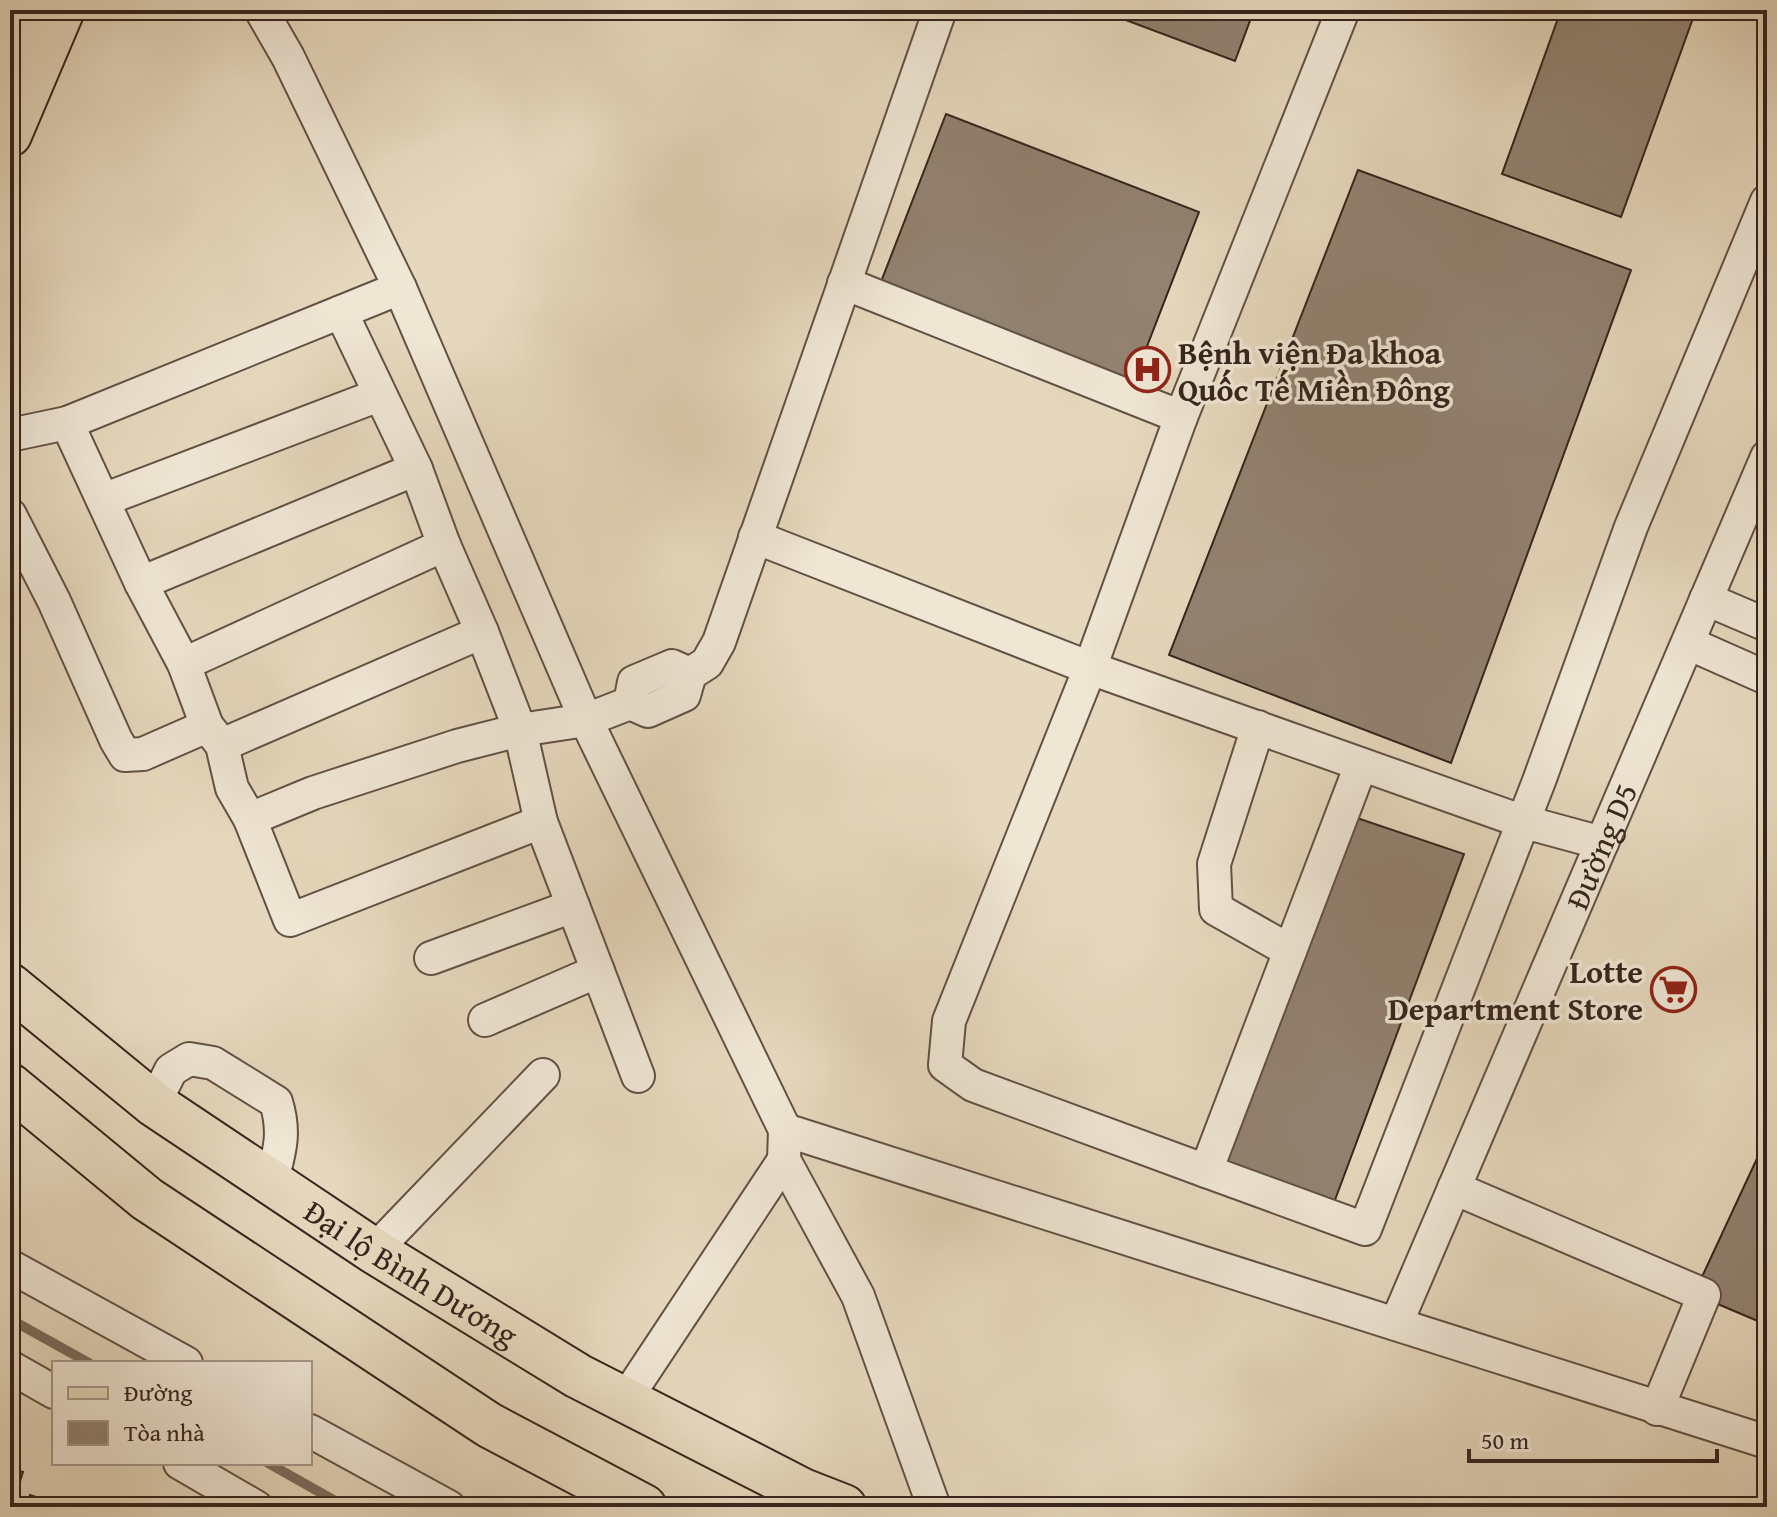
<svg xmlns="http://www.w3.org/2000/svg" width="1777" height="1517" font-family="'Gentium Book Plus',serif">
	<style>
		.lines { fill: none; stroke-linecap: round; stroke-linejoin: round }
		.stream { stroke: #7c6b5d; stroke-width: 10 }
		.building { fill: #928270; stroke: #36241d; stroke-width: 2 }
		.minor-casing { stroke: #625145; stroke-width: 36 }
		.major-casing { stroke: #36241d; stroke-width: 46 }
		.highway-casing { stroke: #36241d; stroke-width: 48 }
		.minor { stroke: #efe6d4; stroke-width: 32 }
		.major { stroke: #e6d8bd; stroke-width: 42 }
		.highway { stroke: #e6d8bd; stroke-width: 44 }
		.labels { text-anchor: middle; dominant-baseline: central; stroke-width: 7; stroke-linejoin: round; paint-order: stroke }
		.poi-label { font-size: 32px; font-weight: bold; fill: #36241d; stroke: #efe6d4; text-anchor: start }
		.street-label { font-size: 32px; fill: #36241d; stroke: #efe6d4 }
	</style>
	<rect width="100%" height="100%" fill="#e6d8bd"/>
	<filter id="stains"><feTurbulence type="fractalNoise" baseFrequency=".0025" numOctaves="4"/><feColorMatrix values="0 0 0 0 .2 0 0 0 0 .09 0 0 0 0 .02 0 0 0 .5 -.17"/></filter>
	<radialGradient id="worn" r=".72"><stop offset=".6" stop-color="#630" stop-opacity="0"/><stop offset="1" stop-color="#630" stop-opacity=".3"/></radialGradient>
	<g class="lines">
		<path class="stream" d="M 10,1319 L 89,1363
			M 268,1463 L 346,1507"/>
	</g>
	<path class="building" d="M 1099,10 L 1254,10 L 1235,61 Z
		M 1561,10 L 1696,10 L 1621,217 L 1502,174 Z
		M 946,114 L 1199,212 L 1132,385 L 879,287 Z
		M 1358,170 L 1631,270 L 1451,763 L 1169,655 Z
		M 1351,816 L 1464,854 L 1329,1216 L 1216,1174 Z
		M 1767,1137 L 1767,1325 L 1694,1294 Z
		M 10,1468 L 23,1472 L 12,1507 L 10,1507 Z
		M 30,1495 L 66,1507 L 26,1507 Z"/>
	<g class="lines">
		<defs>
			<g id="minor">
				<path d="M 261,10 L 288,57 L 400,288 L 586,720 L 785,1130 L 784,1160 L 858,1296 L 934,1507"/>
				<path d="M 844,283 L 1181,417"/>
				<path d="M 341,312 L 416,469 L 444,545 L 482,632 L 520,730 L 541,822 L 638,1076"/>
				<path d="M 10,435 L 67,423"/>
				<path d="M 103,500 L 379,395"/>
				<path d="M 10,515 L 54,601 L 116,740 L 125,755 L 143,754 L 207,726"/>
				<path d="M 755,537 L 1090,668 L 1521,821 L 1602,843"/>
				<path d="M 141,583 L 416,469"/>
				<path d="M 1706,599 L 1767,625"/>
				<path d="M 1688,643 L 1767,678"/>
				<path d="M 184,664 L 444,545"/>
				<path d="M 630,703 L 634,682 L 672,666 L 690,674"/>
				<path d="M 1258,727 L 1214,864 L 1216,909 L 1290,951"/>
				<path d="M 222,745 L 482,632"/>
				<path d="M 1361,765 L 1206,1171 L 1365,1229 L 1539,781 L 1631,527 L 1767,201"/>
				<path d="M 250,819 L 232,788 L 222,745 L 207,726 L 184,664 L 141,583 L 67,423 L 400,288"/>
				<path d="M 541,822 L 290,920 L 250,819 L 313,793 L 457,746 L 520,730 L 586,720 L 630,703 L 648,711 L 684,695 L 690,674 L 707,663 L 719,642 L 940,10"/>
				<path d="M 431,958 L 573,906"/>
				<path d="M 485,1020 L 598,971"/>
				<path d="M 154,1104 L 171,1070 L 189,1059 L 213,1063 L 276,1102 C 286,1134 279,1153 271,1184"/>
				<path d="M 785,1130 L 1767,1442"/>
				<path d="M 1206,1171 L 973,1085 L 945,1065 L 949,1021 L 1090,668 L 1181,417 L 1343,10"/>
				<path d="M 1454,1188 L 1704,1295 L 1657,1409"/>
				<path d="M 374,1251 L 543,1075"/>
				<path d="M 10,1266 L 186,1363"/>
				<path id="s1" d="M 1396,1324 L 1767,457"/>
				<path d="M 10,1367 L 54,1392"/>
				<path d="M 625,1400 L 784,1160"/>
				<path d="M 310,1431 L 449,1507"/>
				<path d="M 180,1463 L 256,1507"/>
			</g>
			<path id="major" d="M 10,45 L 25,10
				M 10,135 L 63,10"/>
			<g id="highway">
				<path id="s2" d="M 10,986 L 154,1104 L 374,1251 L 578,1376 L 803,1491 L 844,1507"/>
				<path d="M 10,1086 L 147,1199 L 489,1425 L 644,1507"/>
			</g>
		</defs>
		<use href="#minor" class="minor-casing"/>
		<use href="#major" class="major-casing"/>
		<use href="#highway" class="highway-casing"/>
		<use href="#minor" class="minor"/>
		<use href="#major" class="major"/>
		<use href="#highway" class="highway"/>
	</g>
	<defs>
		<symbol id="hospital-ring" viewBox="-11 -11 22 22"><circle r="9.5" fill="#efe6d4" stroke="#8f2418" stroke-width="1.5"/><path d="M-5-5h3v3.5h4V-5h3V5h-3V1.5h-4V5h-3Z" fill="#8f2418"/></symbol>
		<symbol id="supermarket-ring" viewBox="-11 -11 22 22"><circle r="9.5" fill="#efe6d4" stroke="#8f2418" stroke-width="1.5"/><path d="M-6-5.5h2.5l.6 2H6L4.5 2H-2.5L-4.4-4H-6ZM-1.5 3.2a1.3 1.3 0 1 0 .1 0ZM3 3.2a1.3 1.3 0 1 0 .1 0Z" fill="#8f2418"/></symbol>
	</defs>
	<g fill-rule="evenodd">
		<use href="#hospital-ring" x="1122" y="344" width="51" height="51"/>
		<use href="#supermarket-ring" x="1648" y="964" width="51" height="51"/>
	</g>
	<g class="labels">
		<g class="poi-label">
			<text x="1178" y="352">Bệnh viện Đa khoa<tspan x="1178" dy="37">Quốc Tế Miền Đông</tspan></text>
			<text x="1643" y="971" text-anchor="end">Lotte<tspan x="1643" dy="37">Department Store</tspan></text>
		</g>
		<g class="street-label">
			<text stroke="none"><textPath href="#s1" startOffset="520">Đường D5</textPath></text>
			<text stroke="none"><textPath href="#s2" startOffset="494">Đại lộ Bình Dương</textPath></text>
		</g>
	</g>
	<rect width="1777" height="1517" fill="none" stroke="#e6d8bd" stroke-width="40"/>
	<rect x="12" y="12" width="1753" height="1493" fill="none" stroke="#36241d" stroke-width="4"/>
	<rect x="20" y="20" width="1737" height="1477" fill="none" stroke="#36241d" stroke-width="2"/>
	<rect x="52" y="1361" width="260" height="104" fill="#efe6d4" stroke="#a5988b" stroke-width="2"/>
	<rect x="68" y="1387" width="40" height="12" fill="#e6d8bd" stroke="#a5988b" stroke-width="2"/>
	<text x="124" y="1401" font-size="24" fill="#36241d">Đường</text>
	<rect x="68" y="1421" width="40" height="24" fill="#928270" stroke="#a5988b" stroke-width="2"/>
	<text x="124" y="1441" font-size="24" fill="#36241d">Tòa nhà</text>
	<path d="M1469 1449v12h248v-12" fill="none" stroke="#36241d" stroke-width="4"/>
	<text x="1481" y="1449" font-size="24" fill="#36241d" stroke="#efe6d4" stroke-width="6" paint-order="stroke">50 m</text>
	<rect width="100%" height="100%" filter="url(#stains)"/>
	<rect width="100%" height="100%" fill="url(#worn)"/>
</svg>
